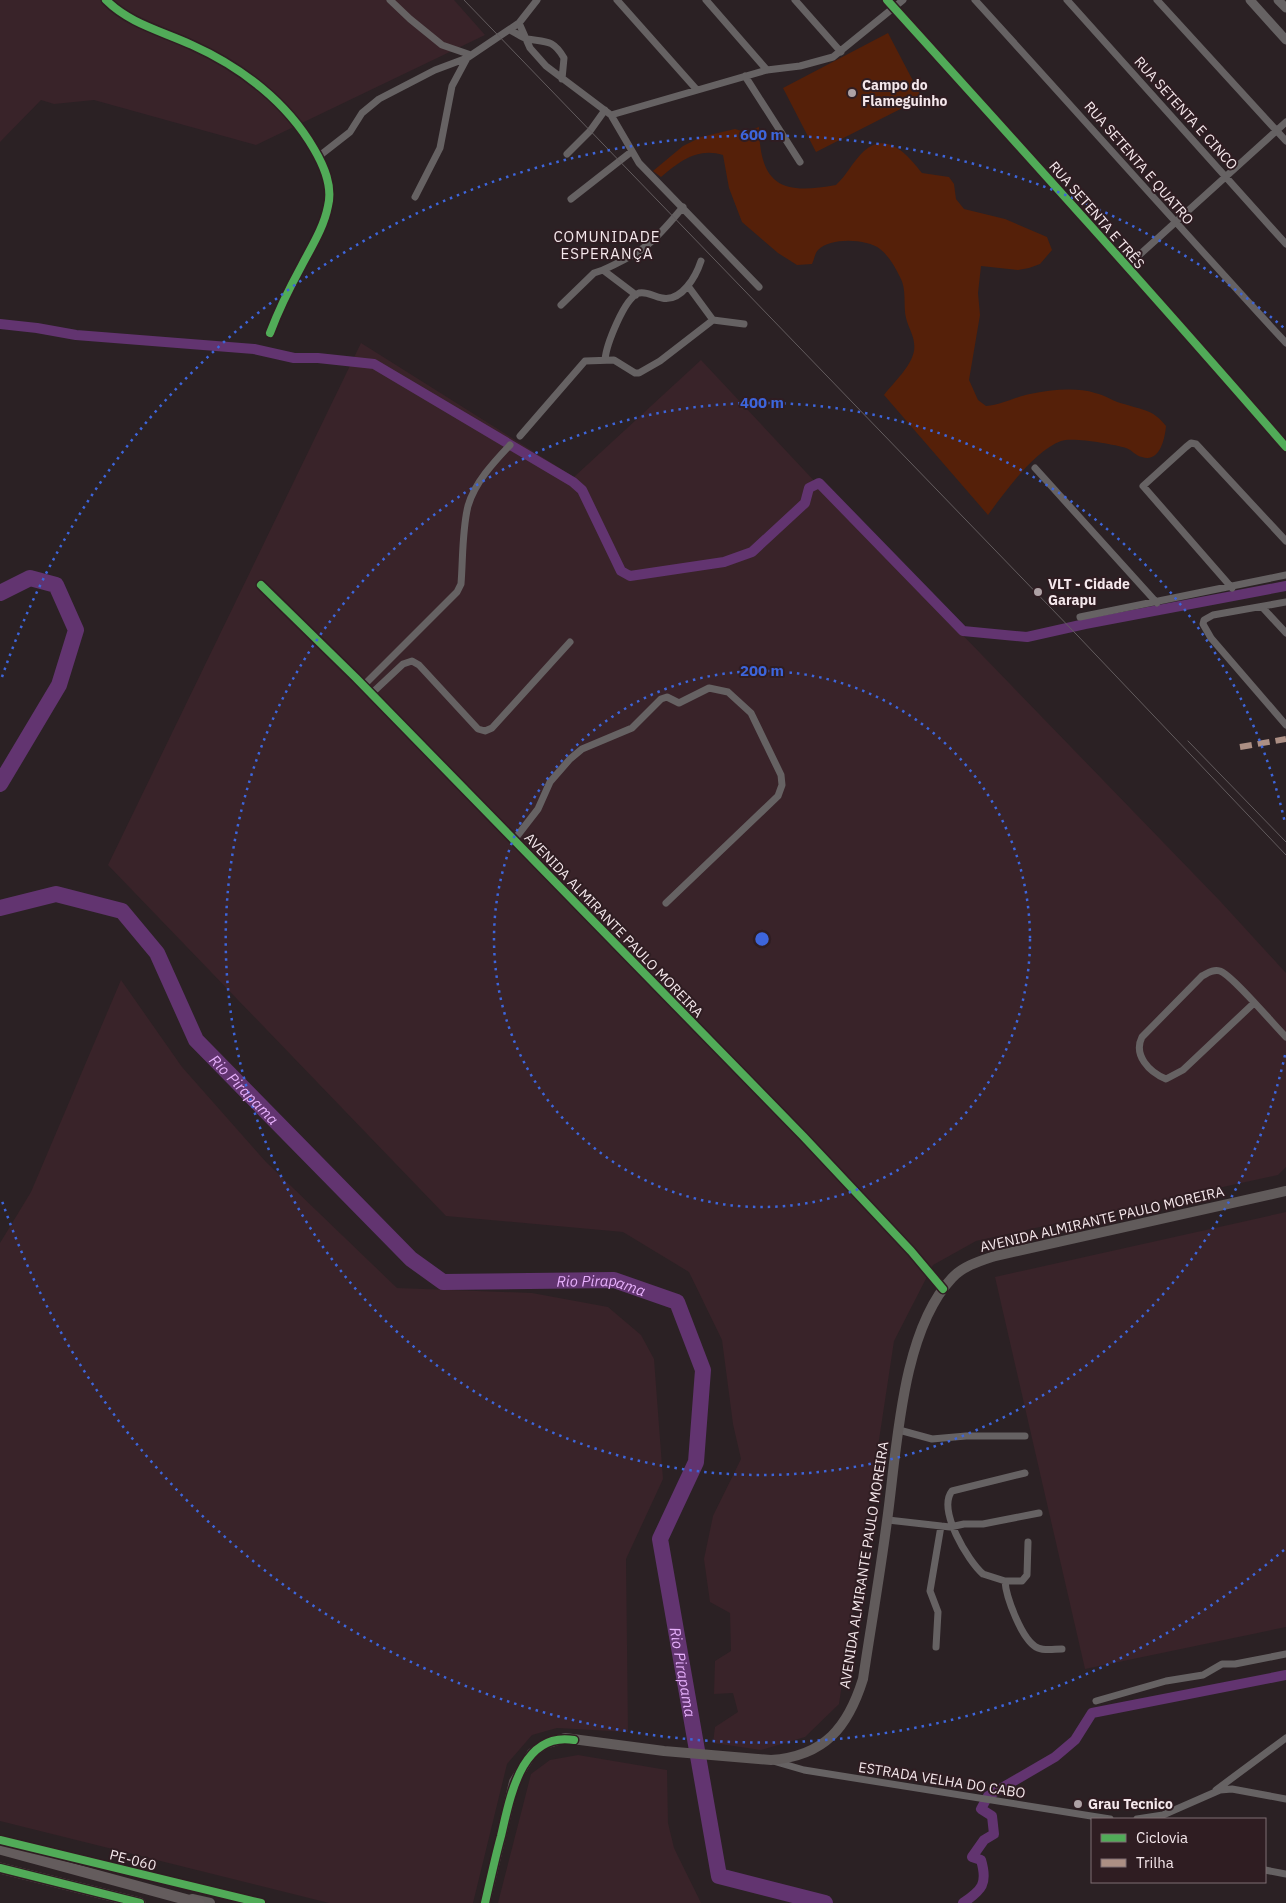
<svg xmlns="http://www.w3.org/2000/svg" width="1286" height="1903" font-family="'IBM Plex Sans',sans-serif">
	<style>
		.built { fill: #392329 }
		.green { fill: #552009 }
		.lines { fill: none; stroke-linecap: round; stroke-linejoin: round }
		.canal { stroke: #623470; stroke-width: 10 }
		.river { stroke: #623470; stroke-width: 16 }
		.minor { stroke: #666263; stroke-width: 7 }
		.tertiary { stroke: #666263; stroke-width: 9 }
		.secondary { stroke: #615b5b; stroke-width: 10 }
		.trunk { stroke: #645c5d; stroke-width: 11 }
		.tram { stroke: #635c5e; stroke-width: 1 }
		.quiet { stroke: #ac8f84; stroke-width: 6; stroke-dasharray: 12 6; stroke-linecap: butt }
		.cycleway-casing { stroke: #2f1d22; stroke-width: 11 }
		.cycleway { stroke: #51ab58; stroke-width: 8 }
		.ring { fill: none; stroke: #3d65db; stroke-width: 2.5; stroke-dasharray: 2.5 5 }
		.poi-dot { fill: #aea2a5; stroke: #2f1d22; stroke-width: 2 }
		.labels { text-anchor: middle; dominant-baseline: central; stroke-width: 4; stroke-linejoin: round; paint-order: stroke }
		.poi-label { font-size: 14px; font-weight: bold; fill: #f4e7eb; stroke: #2f1d22; text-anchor: start }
		.street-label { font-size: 14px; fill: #f4e7eb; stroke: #2f1d22 }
		.neighbourhood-label { font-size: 15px; letter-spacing: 1px; fill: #f4e7eb; stroke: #2f1d22 }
		.water-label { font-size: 15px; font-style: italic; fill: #e6affb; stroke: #2f1d22 }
		.centre { fill: #3d65db; stroke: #2f1d22; stroke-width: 2.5 }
		.ring-label { font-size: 15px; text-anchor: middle; font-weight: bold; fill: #3d65db; stroke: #2f1d22; stroke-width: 4; stroke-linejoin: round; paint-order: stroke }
	</style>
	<rect width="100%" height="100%" fill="#2b2124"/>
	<path class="built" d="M 0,0 L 454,0 L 485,35 L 256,145 L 94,100 L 54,104 L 41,100 L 0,142 Z
		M 361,343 L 574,477 L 701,360 L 834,502 L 1220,901 L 1286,973 L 1286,1167 L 1278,1175 L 976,1241 L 933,1265 L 894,1341 L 839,1704 L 805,1737 L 761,1750 L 713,1743 L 715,1727 L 738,1712 L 733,1693 L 714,1694 L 715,1661 L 731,1651 L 730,1613 L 710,1602 L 704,1559 L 713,1516 L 741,1459 L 733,1424 L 722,1340 L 689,1272 L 623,1232 L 446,1216 L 108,865 Z
		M 121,980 L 182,1067 L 266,1162 L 397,1288 L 532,1293 L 608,1307 L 641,1335 L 654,1359 L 663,1479 L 626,1559 L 628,1732 L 557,1728 L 532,1735 L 507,1764 L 473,1903 L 329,1903 L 0,1821 L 0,1243 L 31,1192 Z
		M 1286,1212 L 1286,1627 L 1085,1669 L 995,1277 Z
		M 578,1755 L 667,1770 L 668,1823 L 674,1848 L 701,1903 L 498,1903 L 531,1774 L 550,1760 Z"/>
	<path class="green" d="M 888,33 L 922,98 L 816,152 L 783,88 Z
		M 759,127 C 760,186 782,195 836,185 C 847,175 853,161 864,151 C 887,130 909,156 922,173 L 949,177 L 954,184 L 956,199 L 964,209 L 1005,219 L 1047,237 L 1052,250 L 1040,264 L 1029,268 L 1018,270 L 981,266 L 978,293 L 980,315 L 969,380 L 978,400 L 986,406 C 1002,405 1015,397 1030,394 C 1050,390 1076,387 1095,393 C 1105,395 1114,402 1124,404 C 1143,410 1154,410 1166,426 C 1165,438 1160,463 1142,457 C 1136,456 1132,450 1126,448 C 1112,444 1073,437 1061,441 C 1034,451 1005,492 988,515 L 884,395 C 894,382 911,367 914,351 C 916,338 909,330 906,318 C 903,305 907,289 900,277 C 895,267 889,256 880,249 C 867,239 831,237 818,250 C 815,253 814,260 812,264 L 797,265 L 778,253 L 742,222 L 729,188 L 723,155 C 698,147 680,161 661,177 L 653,171 L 683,146 L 701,137 L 735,129 L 745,132 Z"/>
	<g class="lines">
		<path class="canal" d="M 0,324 L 37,328 L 76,335 L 254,349 L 294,358 L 318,358 L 374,364 L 573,482 L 582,490 L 621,571 L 630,576 L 724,562 L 752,552 L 805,503 L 809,488 L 819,483 L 963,631 L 1027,637 L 1085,624 L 1286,586
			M 963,1903 C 982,1890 988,1884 981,1860 L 972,1857 L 984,1840 L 994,1834 L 992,1816 L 981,1809 L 988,1796 L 1055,1757 L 1075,1740 L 1092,1713 L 1286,1675"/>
		<g class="river">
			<path d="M 0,593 L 30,578 L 56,585 L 76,630 L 59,685 L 0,784"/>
			<path id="s1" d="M 0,908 L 56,894 L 122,911 L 157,953 L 196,1040 L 411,1259 L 443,1282 L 614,1280 L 677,1302 L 703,1370 L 696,1462 L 660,1539 L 719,1876 L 825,1903"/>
		</g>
		<path class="minor" d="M 106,0 C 130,24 162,31 192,45 C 241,67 287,102 314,149 C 324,166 333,186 328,206 C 324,227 312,246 302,265 C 290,287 279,309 270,333
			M 390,0 L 410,19 L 442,45 L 471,55
			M 617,0 L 697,90
			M 706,0 L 767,70
			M 795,0 L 841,52
			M 887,0 C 1021,148 1155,296 1286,447
			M 975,0 C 1079,114 1181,229 1286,343
			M 1067,0 L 1286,244
			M 1157,0 L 1286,141
			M 519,23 L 530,48 L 546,66 L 611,115 L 639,163 L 759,287
			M 509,30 C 515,32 521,37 527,39 C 546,42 553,39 564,58 L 562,79
			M 745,76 L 800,162
			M 611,115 L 767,70 L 800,66 L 833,57 L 903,0
			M 567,154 L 590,131 L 605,110
			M 318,157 L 350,132 L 362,113 L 379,99 L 435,70 L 467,58
			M 415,197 L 440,148 L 452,86 L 467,58 L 519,23 L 537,0
			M 571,199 L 631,152
			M 1126,267 L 1286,122
			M 603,270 C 645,251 654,242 683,207
			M 688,286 L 713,320
			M 561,305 L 594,273 L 603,270 L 636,295
			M 605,360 C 606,346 624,298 639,293 C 647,291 654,297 662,298 C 682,302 696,276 701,261
			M 520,436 L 585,361 L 614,360 L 635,373 L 639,373 L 660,361 L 713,320 L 744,324
			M 1035,468 L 1157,603
			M 261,585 L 356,678 L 803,1136 L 911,1251 L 943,1289
			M 1232,588 L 1143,486 L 1186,447 L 1191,443 L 1196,444 L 1286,541
			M 1286,602 L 1213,615 L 1204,620 L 1203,624 L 1211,638 L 1286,725
			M 1262,607 L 1286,633
			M 1080,617 L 1286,575
			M 363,686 L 457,592 L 461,584 C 463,559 462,530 468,506 C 475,482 494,462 510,445
			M 371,694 L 403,664 L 412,661 L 419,665 L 478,729 L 485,731 L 492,728 L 570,642
			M 514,840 L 538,809 L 550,782 L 570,759 L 582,749 L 632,728 L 661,699 L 667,697 L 679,703 L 709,688 L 728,692 L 751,713 L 781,775 L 782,785 L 778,796 L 666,903
			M 1254,1003 L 1183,1070 L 1166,1079 C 1149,1072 1133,1055 1142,1037 L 1202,976 C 1208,973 1213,969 1220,971 C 1232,975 1274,1025 1286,1037
			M 899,1430 L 932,1439 L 966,1436 L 1025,1436
			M 1025,1473 L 952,1491 C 937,1510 968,1561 983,1574 L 1005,1581 L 1022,1581 L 1027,1575 L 1028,1542
			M 888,1520 L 950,1527 L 964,1524 L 983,1524 L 1039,1513
			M 1005,1581 C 1006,1597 1022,1641 1038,1648 C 1045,1651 1054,1649 1062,1649
			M 936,1647 L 938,1612 L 930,1591 L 941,1526
			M 1096,1701 L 1166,1681 L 1203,1675 L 1222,1664 L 1235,1664 L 1286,1654
			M 773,1761 L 804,1770 L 1110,1819
			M 1216,1790 L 1286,1738
			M 1137,1819 L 1163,1815 L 1220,1790 L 1232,1789 L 1286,1799
			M 1265,1870 L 1286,1874"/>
		<path class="tertiary" d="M 1250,0 L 1286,40
			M 1278,0 L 1286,8"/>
		<path class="secondary" d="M 192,1899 L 210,1903
			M 485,1903 L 514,1782 L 532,1753 L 545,1744 L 565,1738 L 664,1751 L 771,1760 C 825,1756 848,1727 863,1679 C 871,1626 880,1574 887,1521 C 897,1450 901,1332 952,1278 C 963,1266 980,1261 995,1256 L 1286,1191"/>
		<path class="trunk" d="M 0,1849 L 199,1903
			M 0,1868 L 140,1903"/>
		<path class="tram" d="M 464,0 L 1077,635 L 1286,855
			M 1188,741 L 1286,842"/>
		<path class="quiet" d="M 1240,747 L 1286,739"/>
		<defs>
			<path id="cycleway" d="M 106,0 C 130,24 162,31 192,45 C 241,67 287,102 314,149 C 324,166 333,186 328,206 C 324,227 312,246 302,265 C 290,287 279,309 270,333
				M 887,0 C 1021,148 1155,296 1286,447
				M 261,585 L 356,678 L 803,1136 L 911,1251 L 943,1289
				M 0,1840 L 261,1903
				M 0,1868 L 140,1903
				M 485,1903 C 490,1881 495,1858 501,1836 C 510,1798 521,1731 574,1740"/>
		</defs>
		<use href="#cycleway" class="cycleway-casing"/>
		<use href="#cycleway" class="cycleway"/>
	</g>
	<g class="ring">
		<circle cx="762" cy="939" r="268"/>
		<path d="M1285 1055A536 536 0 1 1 1285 823"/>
		<path d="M1284 1550A804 804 0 0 1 2 1201M2 677A804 804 0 0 1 1284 328"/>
	</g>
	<g class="poi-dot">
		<circle cx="852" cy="93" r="5"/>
		<circle cx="1038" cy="592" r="5"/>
		<circle cx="1078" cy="1804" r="5"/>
	</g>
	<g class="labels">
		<g class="poi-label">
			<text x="862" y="85">Campo do<tspan x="862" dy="16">Flameguinho</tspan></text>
			<text x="1048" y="584">VLT - Cidade<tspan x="1048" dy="16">Garapu</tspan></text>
			<text x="1088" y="1804">Grau Tecnico</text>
		</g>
		<g class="street-label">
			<text transform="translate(1186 113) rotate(48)">RUA SETENTA E CINCO</text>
			<text transform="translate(1139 163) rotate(49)">RUA SETENTA E QUATRO</text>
			<text transform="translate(1097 215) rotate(49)">RUA SETENTA E TRÊS</text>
			<text transform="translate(614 925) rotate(46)">AVENIDA ALMIRANTE PAULO MOREIRA</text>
			<text transform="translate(1102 1219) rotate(-13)">AVENIDA ALMIRANTE PAULO MOREIRA</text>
			<text transform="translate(864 1565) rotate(-81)">AVENIDA ALMIRANTE PAULO MOREIRA</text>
			<text transform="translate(942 1780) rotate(9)">ESTRADA VELHA DO CABO</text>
			<text transform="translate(133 1860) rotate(14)">PE-060</text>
		</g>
		<g class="neighbourhood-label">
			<text x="607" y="236">COMUNIDADE<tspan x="607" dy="17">ESPERANÇA</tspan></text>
		</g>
		<g class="water-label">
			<text stroke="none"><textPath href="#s1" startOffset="345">Rio Pirapama</textPath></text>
			<text stroke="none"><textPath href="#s1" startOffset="781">Rio Pirapama</textPath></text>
			<text stroke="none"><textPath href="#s1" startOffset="1245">Rio Pirapama</textPath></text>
		</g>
	</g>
	<circle cx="762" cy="939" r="8" class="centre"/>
	<g class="ring-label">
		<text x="762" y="140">600 m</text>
		<text x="762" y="408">400 m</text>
		<text x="762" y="676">200 m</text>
	</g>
	<rect x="1091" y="1818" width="175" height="65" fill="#2f1d22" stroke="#7e6e72"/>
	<rect x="1101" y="1834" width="25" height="8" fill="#51ab58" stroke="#7e6e72"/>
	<text x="1136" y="1843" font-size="15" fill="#f4e7eb">Ciclovia</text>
	<rect x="1101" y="1859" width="25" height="8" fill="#ac8f84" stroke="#7e6e72"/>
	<text x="1136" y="1868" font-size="15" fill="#f4e7eb">Trilha</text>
</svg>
